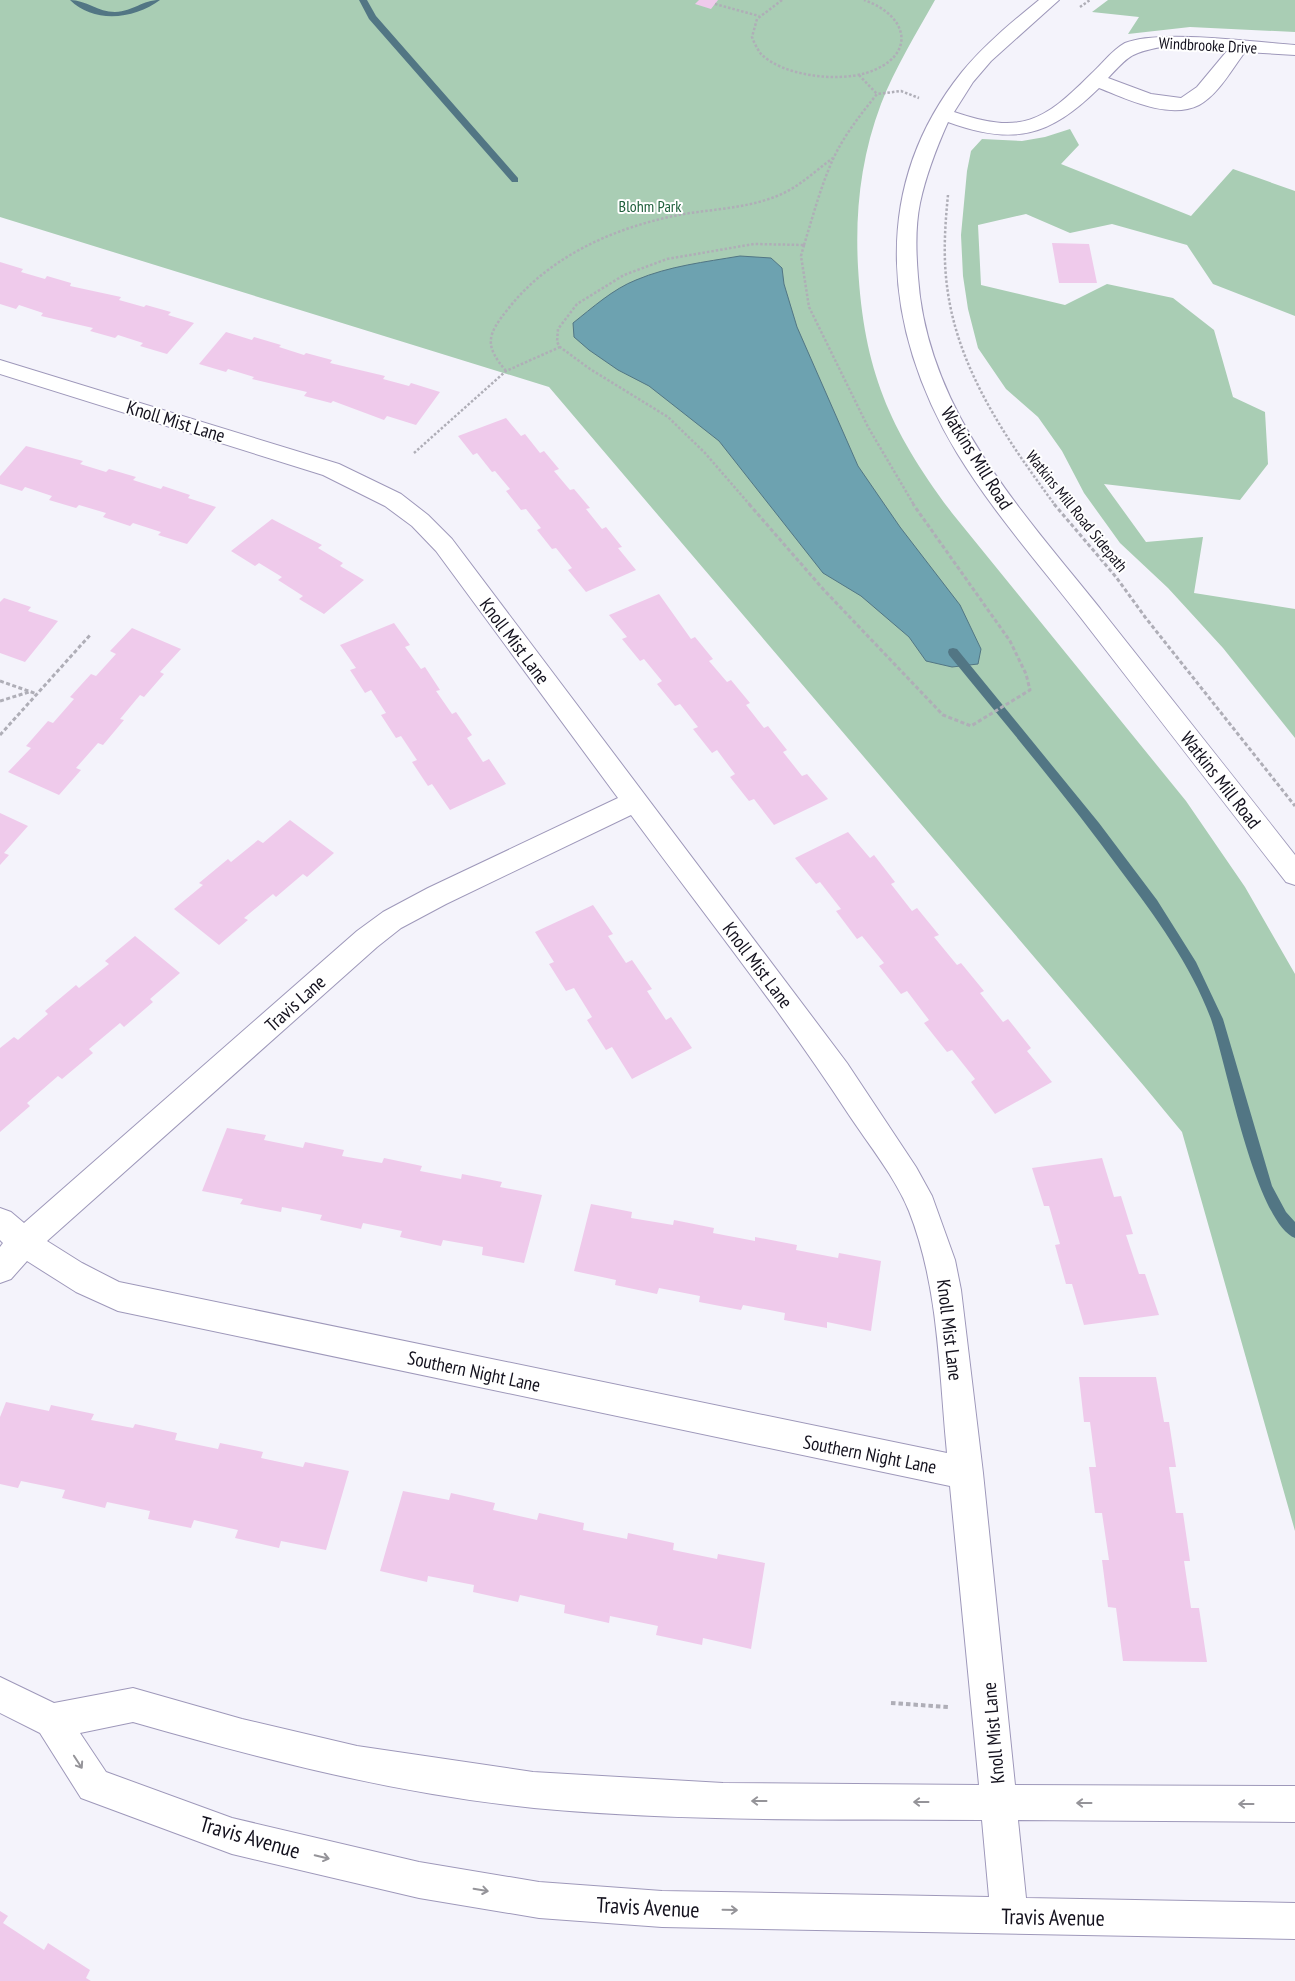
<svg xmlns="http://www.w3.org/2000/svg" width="1295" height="1981" font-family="'PT Sans Narrow',sans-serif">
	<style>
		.green { fill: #a9cdb4 }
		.water { fill: #6da2b0; stroke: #527684 }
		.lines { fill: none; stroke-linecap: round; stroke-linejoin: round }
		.stream { fill: #527684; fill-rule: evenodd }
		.building { fill: #efcaeb }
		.minor-casing { stroke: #9e98ba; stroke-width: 2 }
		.path-far2 { stroke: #afaeb7; stroke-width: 2.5; stroke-dasharray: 2.5 2; stroke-linecap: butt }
		.path-far1 { stroke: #afaeb7; stroke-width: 3; stroke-dasharray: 4 2.5; stroke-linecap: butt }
		.path { stroke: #afaeb7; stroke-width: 4; stroke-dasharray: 4.5 3; stroke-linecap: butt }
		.minor { fill: #fff; fill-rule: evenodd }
		.oneway { stroke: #959499 }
		.labels { text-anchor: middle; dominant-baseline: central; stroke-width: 4; stroke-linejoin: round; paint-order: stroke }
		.far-street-label { font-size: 16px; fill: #13111d; stroke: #fff }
		.far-park-label { font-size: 16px; fill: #20603c; stroke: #fff }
		.street-label { font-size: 19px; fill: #13111d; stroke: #fff }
		.near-street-label { font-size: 22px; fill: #13111d; stroke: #fff }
	</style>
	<rect width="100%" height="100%" fill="#f4f3fb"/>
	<path class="green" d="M 0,0 L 935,0 C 916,34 895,68 881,104 C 861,157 855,211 858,267 C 864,372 890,430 952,513 L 1186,801 L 1245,887 L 1295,974 L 1295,1531 L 1182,1132 L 1144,1086 L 549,387 L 0,217 Z
		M 1108,0 L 1295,0 L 1295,32 L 1190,27 L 1128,34 L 1139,17 L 1092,12 Z
		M 1070,129 L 1079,145 L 1061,164 L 1191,216 L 1233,169 L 1295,191 L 1295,316 L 1213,284 L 1187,245 L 1112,224 L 1070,233 L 1026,214 L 978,225 L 981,285 L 1065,305 L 1107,284 L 1173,298 L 1214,330 L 1233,397 L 1265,412 L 1268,464 L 1240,500 L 1104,484 L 1146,542 L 1203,537 L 1194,593 L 1295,609 L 1295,738 L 1223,648 L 1168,588 L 1120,543 L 1084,493 L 1062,451 L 1038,417 L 1006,389 L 978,348 L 968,309 L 963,276 L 961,235 L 967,171 L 971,151 L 982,139 L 1022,141 L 1045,137 Z"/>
	<path class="water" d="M 740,256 L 771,258 L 782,268 L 784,284 L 797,327 L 858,466 L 900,527 L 960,605 L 981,649 L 978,664 L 952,667 L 926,661 L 909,637 L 861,596 L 823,573 L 719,441 L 649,386 L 618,370 L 589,350 L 574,337 L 573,323 C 592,308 613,289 636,280 C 669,266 705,262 740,256 Z"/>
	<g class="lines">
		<path class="stream" d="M 70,0 C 86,0 98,12 115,12 C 134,11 142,0 160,0 C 135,19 94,24 70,0 Z
			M 359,0 L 367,0 L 376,16 L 518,178 L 518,182 L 512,182 L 369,19 Z
			M 953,648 L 957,649 L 1099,823 L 1157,900 L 1196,962 L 1223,1019 L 1272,1186 L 1286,1212 L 1295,1222 L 1295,1238 C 1256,1223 1226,1062 1211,1019 C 1191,965 1155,916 1121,871 C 1067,797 1007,726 949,655 L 948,652 L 949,649 Z"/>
	</g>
	<path class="building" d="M 699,0 L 718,0 L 711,9 L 695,4 Z
		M 1052,243 L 1089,244 L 1097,283 L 1059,283 Z
		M 0,262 L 23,269 L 21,272 L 45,279 L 47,276 L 71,283 L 70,286 L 121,297 L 119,300 L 144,307 L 146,305 L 171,312 L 168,315 L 194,323 L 167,354 L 140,346 L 143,343 L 118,335 L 115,338 L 90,331 L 93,328 L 41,316 L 43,313 L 19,305 L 16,309 L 0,304 Z
		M 226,332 L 252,340 L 254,337 L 281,345 L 279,347 L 304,355 L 306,353 L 332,360 L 330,363 L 385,376 L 383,379 L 409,386 L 411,383 L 440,392 L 416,425 L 387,416 L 384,420 L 333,401 L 331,403 L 304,396 L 307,392 L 252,379 L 254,377 L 228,369 L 226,372 L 199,364 Z
		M 506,418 L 521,436 L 525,434 L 540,453 L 544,451 L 559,469 L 554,471 L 570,490 L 574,489 L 590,508 L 586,509 L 602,529 L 606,527 L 622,547 L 618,548 L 636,570 L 586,592 L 568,570 L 572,568 L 556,548 L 552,549 L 537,530 L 541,528 L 526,509 L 521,510 L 506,491 L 510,489 L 495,471 L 492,472 L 477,453 L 473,455 L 458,436 Z
		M 26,446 L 83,461 L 80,464 L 106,472 L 109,469 L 136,477 L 133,480 L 161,489 L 163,486 L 190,495 L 188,498 L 216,507 L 187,544 L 158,535 L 161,532 L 133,523 L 130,526 L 103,517 L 106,513 L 79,505 L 76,508 L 49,500 L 52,496 L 25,487 L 22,491 L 0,484 L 0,476 Z
		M 272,519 L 322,545 L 318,548 L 343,563 L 340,566 L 364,580 L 324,614 L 299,599 L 303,596 L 278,580 L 282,577 L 259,563 L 255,566 L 231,551 Z
		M 659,594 L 691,639 L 695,637 L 713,659 L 709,661 L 727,682 L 731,680 L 750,703 L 746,705 L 764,728 L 768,726 L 787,750 L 783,752 L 802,776 L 807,774 L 828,799 L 774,825 L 754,799 L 749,801 L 730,777 L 735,774 L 717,750 L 712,753 L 693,729 L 698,727 L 680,704 L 675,706 L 657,684 L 662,681 L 644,659 L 640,661 L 622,639 L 627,637 L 609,615 Z
		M 4,598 L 31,607 L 28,611 L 58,621 L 25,662 L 0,653 L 0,602 Z
		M 394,623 L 410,645 L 405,647 L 421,669 L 425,667 L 440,690 L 436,691 L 452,714 L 456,712 L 472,735 L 467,738 L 483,762 L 489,759 L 506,784 L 450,810 L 432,784 L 428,786 L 412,762 L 417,760 L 401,736 L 396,738 L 381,715 L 386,713 L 371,690 L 365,693 L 350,670 L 356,668 L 340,645 Z
		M 132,628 L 181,649 L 160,672 L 164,674 L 144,697 L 140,695 L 120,719 L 124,720 L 103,745 L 98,743 L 76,768 L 81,770 L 59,795 L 8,772 L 31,748 L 26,746 L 48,721 L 53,723 L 74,699 L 70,697 L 91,674 L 96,676 L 116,654 L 110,651 Z
		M 0,813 L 28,826 L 4,853 L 9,855 L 0,865 Z
		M 290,820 L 334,853 L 307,877 L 303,874 L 276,897 L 273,894 L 244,918 L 248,920 L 219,945 L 174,909 L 203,885 L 199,883 L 228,859 L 231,862 L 258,840 L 263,843 Z
		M 848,832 L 870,858 L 874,855 L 895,882 L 891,884 L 912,911 L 917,908 L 939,935 L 934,937 L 957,965 L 961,963 L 984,991 L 980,993 L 1003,1022 L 1008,1019 L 1031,1048 L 1027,1051 L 1052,1082 L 995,1114 L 971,1082 L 975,1079 L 952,1050 L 947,1052 L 924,1023 L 929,1020 L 907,991 L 901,994 L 879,966 L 884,963 L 862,936 L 857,939 L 836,911 L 841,909 L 820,882 L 816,884 L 795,858 Z
		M 593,905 L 613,934 L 608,936 L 626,963 L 632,960 L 652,989 L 647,991 L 666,1020 L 671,1017 L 692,1048 L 632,1079 L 612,1047 L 606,1050 L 587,1020 L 592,1017 L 574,988 L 566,991 L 549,964 L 554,962 L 535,932 Z
		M 135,936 L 180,973 L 150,999 L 153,1002 L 124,1027 L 120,1023 L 89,1049 L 93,1053 L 62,1079 L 58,1076 L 27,1103 L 30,1106 L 0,1132 L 0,1048 L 14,1037 L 18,1040 L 48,1014 L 45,1011 L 76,985 L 79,988 L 109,964 L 105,961 Z
		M 227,1128 L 266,1135 L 264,1140 L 303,1148 L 305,1142 L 344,1150 L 342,1156 L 382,1163 L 384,1158 L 422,1166 L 420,1171 L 461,1179 L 462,1174 L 502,1182 L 500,1187 L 542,1195 L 524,1263 L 482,1255 L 483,1247 L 443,1240 L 441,1246 L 400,1237 L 402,1231 L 363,1223 L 361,1229 L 320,1220 L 322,1215 L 282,1207 L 281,1212 L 240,1204 L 243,1199 L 202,1191 Z
		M 1102,1158 L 1114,1197 L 1121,1196 L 1133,1234 L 1126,1235 L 1139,1274 L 1145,1274 L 1159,1315 L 1084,1325 L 1072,1284 L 1066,1284 L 1055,1245 L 1060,1244 L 1049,1206 L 1044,1206 L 1032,1168 Z
		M 591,1204 L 632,1212 L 631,1218 L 673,1225 L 674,1220 L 714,1228 L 713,1233 L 755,1241 L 755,1237 L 797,1245 L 796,1250 L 838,1258 L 839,1253 L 881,1261 L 871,1331 L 827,1322 L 827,1328 L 784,1320 L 785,1313 L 743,1305 L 741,1310 L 699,1302 L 700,1296 L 659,1288 L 657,1294 L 615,1285 L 616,1280 L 574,1271 Z
		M 1079,1377 L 1156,1377 L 1164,1422 L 1169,1422 L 1176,1467 L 1169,1467 L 1176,1513 L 1183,1513 L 1190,1561 L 1184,1561 L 1191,1608 L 1199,1608 L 1207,1662 L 1123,1661 L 1116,1608 L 1108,1607 L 1102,1560 L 1109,1560 L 1102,1513 L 1095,1513 L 1089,1467 L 1096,1467 L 1090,1422 L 1084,1422 Z
		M 6,1402 L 49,1411 L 51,1405 L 94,1414 L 91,1420 L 133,1428 L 135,1424 L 177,1433 L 175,1440 L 218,1449 L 220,1443 L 263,1452 L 261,1458 L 303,1467 L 305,1462 L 349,1471 L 326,1550 L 281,1541 L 279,1548 L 235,1538 L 238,1530 L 194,1520 L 191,1528 L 148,1519 L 150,1511 L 107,1502 L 105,1508 L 62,1498 L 65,1490 L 21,1481 L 18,1488 L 0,1484 L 0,1417 Z
		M 403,1491 L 449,1500 L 451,1493 L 495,1503 L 493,1510 L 537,1520 L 539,1513 L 584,1523 L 583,1530 L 627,1539 L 628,1533 L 674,1543 L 673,1550 L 717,1559 L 718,1554 L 765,1563 L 751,1649 L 703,1638 L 702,1645 L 656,1635 L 658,1626 L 610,1616 L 609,1623 L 564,1613 L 565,1605 L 520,1595 L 518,1602 L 473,1592 L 474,1585 L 428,1576 L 427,1582 L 380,1571 Z
		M 0,1911 L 8,1916 L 3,1923 L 44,1950 L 48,1943 L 90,1970 L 86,1978 L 91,1981 L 0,1981 Z"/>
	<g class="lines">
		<defs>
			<path id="minor" d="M 1039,0 L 1059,0 L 991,61 L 973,82 L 954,112 C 1021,135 1043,122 1091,74 C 1102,64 1112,50 1125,43 C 1157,29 1257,42 1295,45 L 1295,55 L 1245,52 C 1232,69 1218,95 1199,105 C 1169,120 1127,99 1099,88 C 1049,137 1014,146 948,122 C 936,149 926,175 920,203 C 915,227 916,253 918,277 C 927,411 1022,511 1102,611 C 1166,692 1231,773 1295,855 L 1295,885 L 1286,882 C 1217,794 1149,706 1081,618 C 1039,564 993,512 957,453 C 884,331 868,189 962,72 C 984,45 1012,22 1039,0 ZM 1161,47 L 1227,51 L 1197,87 L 1181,98 L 1151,94 L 1108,78 C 1129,56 1130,53 1161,47 Z
				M 0,360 L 339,464 L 401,494 L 428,515 L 452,539 L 847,1063 L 916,1167 L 932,1196 L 955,1260 L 961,1290 L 983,1473 L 1015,1785 L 1295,1786 L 1295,1822 L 1018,1820 L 1026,1898 L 1295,1903 L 1295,1939 L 662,1927 L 539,1918 L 419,1898 L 232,1854 L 81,1798 L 40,1733 L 0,1713 L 0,1677 L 54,1703 L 133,1688 L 242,1719 L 357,1746 L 533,1772 L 723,1783 L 979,1785 L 950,1486 L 118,1311 L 76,1292 L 27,1261 L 11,1279 L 0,1283 L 0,1247 L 3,1243 L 0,1240 L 0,1208 L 11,1212 L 24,1223 L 357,931 L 383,912 L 428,888 L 618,798 L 436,551 L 412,526 L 385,506 L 323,475 L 0,374 ZM 631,815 C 704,914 782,1012 849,1115 C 869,1145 895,1177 909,1211 C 939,1287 939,1372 947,1453 L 119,1282 L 82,1263 L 47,1241 L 377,947 L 401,928 L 446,904 ZM 133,1722 C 265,1760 397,1794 534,1808 C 683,1822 833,1819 982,1820 L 989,1897 L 662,1891 L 539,1882 L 419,1862 L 232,1818 L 106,1772 L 80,1733 Z"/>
		</defs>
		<use href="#minor" class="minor-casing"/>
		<path class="path-far2" d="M 782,0 L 757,19 L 752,37 C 754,42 757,49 761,54 C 783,76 837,82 866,73 C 917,57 910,16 864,0
			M 715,4 L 759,16
			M 1080,7 L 1090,0
			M 859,75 L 877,94
			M 948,195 C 945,225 943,255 947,286 C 957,369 1007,440 1055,505
			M 804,245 L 801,256 L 809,307 L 868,427 L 914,505
			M 804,245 C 813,216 821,185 834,157 C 845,134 861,114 877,94 L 901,91 L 919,98
			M 506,371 C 484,345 487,335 508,309 C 550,255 618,226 684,214 C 715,209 747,208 777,196 C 798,188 815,171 833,158
			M 414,453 L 506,371 L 560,347
			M 750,505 L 705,453 L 668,417 L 590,369 L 560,347 L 557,342 L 558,329 L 577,304 L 624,275 L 667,259 L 754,244 L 804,245"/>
		<path class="path-far1" d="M 749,504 L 823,589 L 943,715 L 971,726 L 1030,690 L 1026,674 L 1010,641 L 913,504
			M 1054,504 L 1116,577 L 1145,617 L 1295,806
			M 0,681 L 37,694
			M 0,701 L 29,692
			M 0,735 L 91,634"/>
		<path class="path" d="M 891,1703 L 948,1707"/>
		<use href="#minor" class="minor"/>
	</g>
	<defs><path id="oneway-shaft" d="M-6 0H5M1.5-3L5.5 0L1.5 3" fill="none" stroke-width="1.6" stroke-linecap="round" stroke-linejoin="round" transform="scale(1.25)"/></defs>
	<g class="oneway">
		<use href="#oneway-shaft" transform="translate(78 1762) rotate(57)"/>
		<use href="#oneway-shaft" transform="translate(759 1801) rotate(-180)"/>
		<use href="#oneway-shaft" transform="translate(921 1802) rotate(-180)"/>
		<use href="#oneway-shaft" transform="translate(1084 1803) rotate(-180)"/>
		<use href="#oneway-shaft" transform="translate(1246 1804) rotate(-180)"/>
		<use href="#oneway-shaft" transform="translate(322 1857) rotate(13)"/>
		<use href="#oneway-shaft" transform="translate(481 1890) rotate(9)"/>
		<use href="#oneway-shaft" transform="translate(730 1910) rotate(1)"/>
	</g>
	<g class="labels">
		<g class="far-street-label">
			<text transform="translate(1208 45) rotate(3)">Windbrooke Drive</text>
			<text transform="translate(1077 511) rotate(51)">Watkins Mill Road Sidepath</text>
		</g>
		<g class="far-park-label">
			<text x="650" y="206">Blohm Park</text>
		</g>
		<g class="street-label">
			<text transform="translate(176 421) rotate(17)">Knoll Mist Lane</text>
			<text transform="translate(977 458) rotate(58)">Watkins Mill Road</text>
			<text transform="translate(515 641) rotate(53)">Knoll Mist Lane</text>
			<text transform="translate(1221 780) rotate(52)">Watkins Mill Road</text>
			<text transform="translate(758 965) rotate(53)">Knoll Mist Lane</text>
			<text transform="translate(295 1003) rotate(-42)">Travis Lane</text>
			<text transform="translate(950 1330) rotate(83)">Knoll Mist Lane</text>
			<text transform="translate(474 1371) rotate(12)">Southern Night Lane</text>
			<text transform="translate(870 1454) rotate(11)">Southern Night Lane</text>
			<text transform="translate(993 1733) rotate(-95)">Knoll Mist Lane</text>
		</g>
		<g class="near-street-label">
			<text transform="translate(250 1837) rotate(16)">Travis Avenue</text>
			<text transform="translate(648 1907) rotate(3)">Travis Avenue</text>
			<text transform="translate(1053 1917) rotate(1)">Travis Avenue</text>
		</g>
	</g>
</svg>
